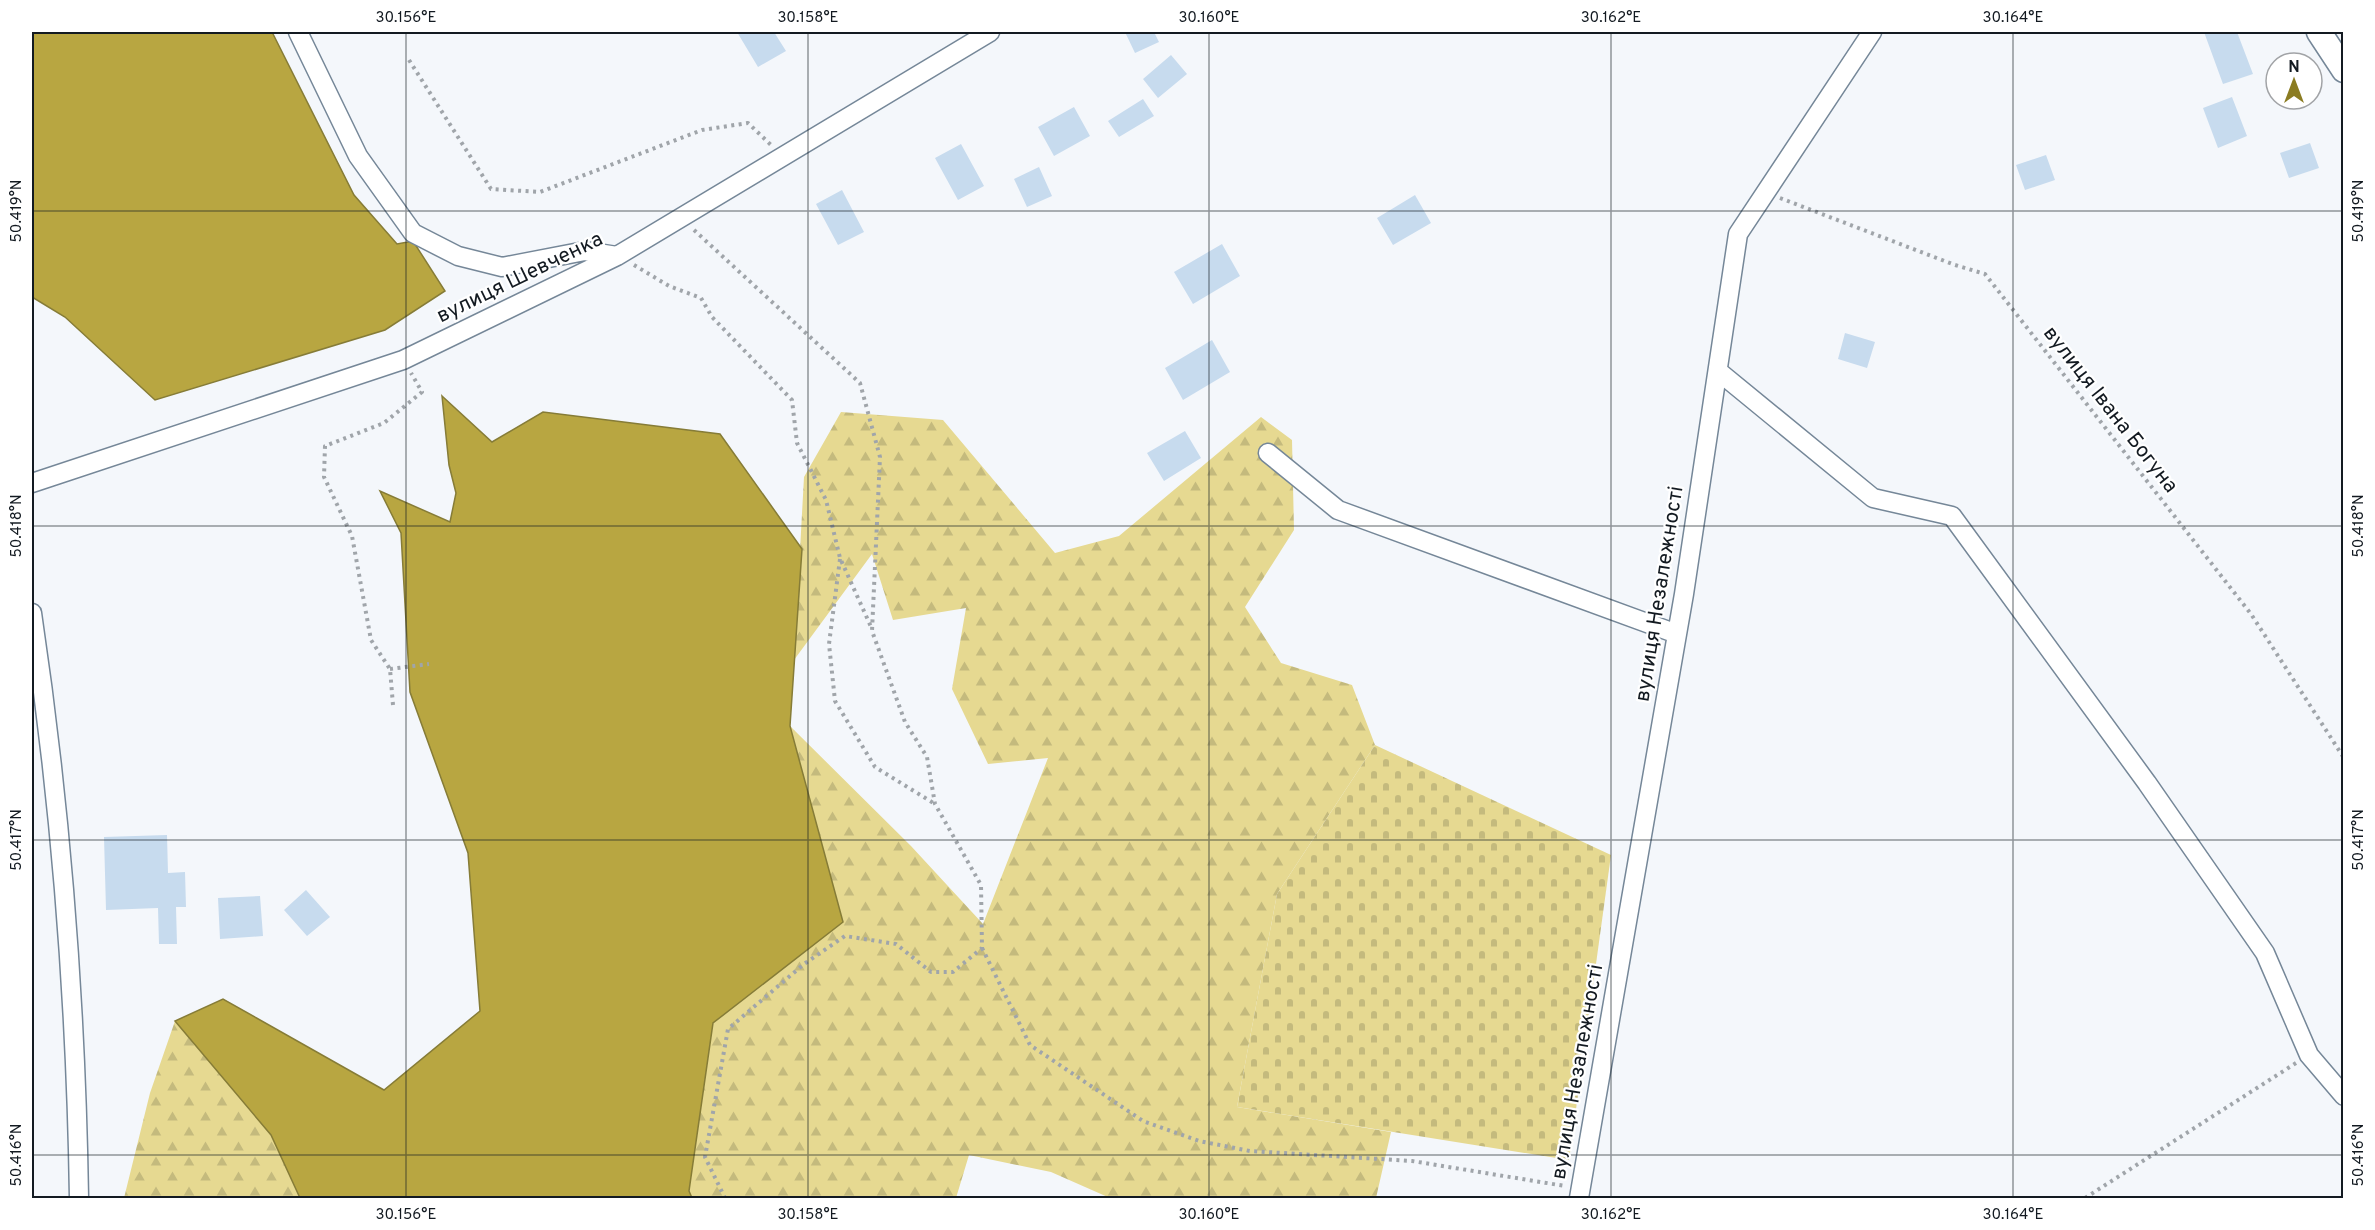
<svg xmlns="http://www.w3.org/2000/svg" width="2375" height="1230" font-family="Overpass,sans-serif">
	<style>
		.forest { fill: url(#forest-firs) }
		.cemetery { fill: url(#cemetery-stones) }
		.water { fill: #b8a641; stroke: #867c37; stroke-width: 1.5 }
		.building { fill: #c7dbee }
		.lines { fill: none; stroke-linecap: round; stroke-linejoin: round }
		.minor-casing { stroke: #758798; stroke-width: 21 }
		.tertiary-casing { stroke: #758798; stroke-width: 27 }
		.path { stroke: #a0a5aa; stroke-width: 4; stroke-dasharray: 3 4.5; stroke-linecap: butt }
		.minor { stroke: #fff; stroke-width: 18 }
		.tertiary { stroke: #fff; stroke-width: 24 }
		.ticks { fill: none; stroke: #131a21; stroke-width: 1.5; stroke-opacity: 0.45 }
		.labels { text-anchor: middle; dominant-baseline: central; stroke-width: 4.5; stroke-linejoin: round; paint-order: stroke }
		.street-label { font-size: 21px; fill: #131a21; stroke: #fff }
		.neatline { fill: none; stroke: #131a21; stroke-width: 2 }
		.ticks-label { font-size: 15px; text-anchor: middle; fill: #131a21 }
	</style>
	<defs>
		<pattern id="forest-firs" width="22" height="20" patternUnits="userSpaceOnUse" patternTransform="scale(1.5)"><rect width="22" height="20" fill="#e6d991"/><path d="M5 1l3.5 6h-7zM16 11l3.5 6h-7z" fill="#c4ba7d"/></pattern>
		<pattern id="cemetery-stones" width="16" height="16" patternUnits="userSpaceOnUse" patternTransform="scale(1.5)"><rect width="16" height="16" fill="#e6d991"/><path d="M2 7V4a2 2 0 0 1 4 0v3zM10 15v-3a2 2 0 0 1 4 0v3z" fill="#c4ba7d"/></pattern>
	</defs>
	<rect width="100%" height="100%" fill="#f4f7fb"/>
	<path class="forest" d="M 841,412 L 943,420 L 1055,553 L 1119,536 L 1261,417 L 1292,440 L 1294,530 L 1245,607 L 1281,663 L 1352,685 L 1375,745 L 1277,894 L 1237,1107 L 1391,1132 L 1376,1198 L 1110,1198 L 1051,1172 L 969,1155 L 956,1198 L 692,1198 L 689,1191 L 713,1023 L 843,922 L 790,726 L 911,846 L 983,924 L 1048,758 L 988,764 L 952,689 L 966,608 L 893,620 L 872,554 L 794,660 L 804,477 Z
		M 175,1021 L 271,1135 L 300,1198 L 124,1198 L 150,1093 Z"/>
	<path class="cemetery" d="M 1375,745 L 1611,855 L 1569,1160 L 1237,1107 L 1277,894 Z"/>
	<path class="water" d="M 32,32 L 272,32 L 354,195 L 397,244 L 413,241 L 445,291 L 385,330 L 155,400 L 65,317 L 32,297 Z
		M 442,396 L 492,442 L 543,412 L 720,434 L 802,549 L 790,726 L 843,922 L 713,1023 L 689,1191 L 692,1198 L 300,1198 L 271,1135 L 175,1021 L 223,999 L 384,1090 L 480,1011 L 468,853 L 410,692 L 401,533 L 380,491 L 450,522 L 456,493 L 449,465 Z"/>
	<path class="building" d="M 737,32 L 774,32 L 786,51 L 758,67 Z
		M 1125,32 L 1154,32 L 1159,42 L 1135,53 Z
		M 2204,32 L 2237,32 L 2253,74 L 2223,84 Z
		M 1171,55 L 1187,74 L 1158,98 L 1143,79 Z
		M 2232,97 L 2247,136 L 2218,148 L 2203,108 Z
		M 1143,99 L 1154,116 L 1119,137 L 1108,121 Z
		M 1074,107 L 1090,136 L 1054,156 L 1038,127 Z
		M 2310,143 L 2319,168 L 2289,178 L 2280,153 Z
		M 961,144 L 984,186 L 958,200 L 935,158 Z
		M 2046,155 L 2055,180 L 2025,190 L 2016,165 Z
		M 1039,167 L 1052,196 L 1027,207 L 1014,179 Z
		M 842,190 L 864,232 L 838,245 L 816,204 Z
		M 1415,195 L 1431,223 L 1393,245 L 1377,218 Z
		M 1222,244 L 1240,276 L 1193,304 L 1174,272 Z
		M 1845,333 L 1875,342 L 1867,368 L 1838,359 Z
		M 1212,340 L 1230,372 L 1183,400 L 1165,368 Z
		M 1185,431 L 1201,458 L 1164,481 L 1147,453 Z
		M 167,835 L 168,873 L 185,872 L 186,907 L 176,907 L 177,944 L 159,944 L 158,908 L 106,910 L 104,837 Z
		M 306,890 L 330,917 L 307,936 L 284,910 Z
		M 260,896 L 263,936 L 220,939 L 218,898 Z"/>
	<g class="lines">
		<defs>
			<path id="minor" d="M 298,32 L 358,156 L 413,233 L 458,256 L 502,267 L 585,251 L 617,256
				M 1718,371 L 1873,498 L 1952,516 L 2147,783 L 2265,953 L 2309,1055 L 2344,1096
				M 1268,453 L 1338,510 L 1677,634
				M 32,483 L 403,360 L 617,256 L 990,32
				M 32,613 C 61,807 76,1003 79,1198
				M 1579,1198 L 1684,594 L 1738,234 L 1872,32"/>
			<path id="tertiary" d="M 2319,32 L 2344,70"/>
		</defs>
		<use href="#minor" class="minor-casing"/>
		<use href="#tertiary" class="tertiary-casing"/>
		<path class="path" d="M 409,60 L 491,189 L 540,192 L 702,130 L 748,123 L 771,145
			M 1780,198 L 1955,265 L 1985,274 L 2251,614 L 2344,758
			M 694,230 L 860,383 L 880,457 L 872,631 L 905,722 L 927,757 L 935,804 L 981,885 L 982,948 L 953,972 L 931,972 L 896,944 L 845,936 L 804,964 L 728,1029 L 705,1157 L 725,1198
			M 634,265 L 669,286 L 701,298 L 712,317 L 792,400 L 797,443 L 826,500 L 840,558 L 872,629
			M 840,559 L 829,644 L 835,701 L 875,767 L 935,804
			M 390,669 L 429,664
			M 393,705 L 390,669 L 371,640 L 352,536 L 324,477 L 325,446 L 384,423 L 422,392 L 411,373
			M 982,948 L 1030,1045 L 1143,1121 L 1199,1141 L 1250,1151 L 1412,1161 L 1565,1186
			M 2085,1198 L 2296,1063"/>
		<use href="#minor" class="minor"/>
		<use href="#tertiary" class="tertiary"/>
	</g>
	<path class="ticks" d="M 406,32 L 406,1198M 808,32 L 808,1198M 1209,32 L 1209,1198M 1611,32 L 1611,1198M 2013,32 L 2013,1198M 32,211 L 2344,211M 32,526 L 2344,526M 32,840 L 2344,840M 32,1155 L 2344,1155"/>
	<g class="labels">
		<g class="street-label">
			<text transform="translate(520 278) rotate(-26)">вулиця Шевченка</text>
			<text transform="translate(2110 410) rotate(52)">вулиця Івана Богуна</text>
			<text transform="translate(1660 594) rotate(-81)">вулиця Незалежності</text>
			<text transform="translate(1578 1072) rotate(-80)">вулиця Незалежності</text>
		</g>
	</g>
	<rect width="2375" height="1230" fill="none" stroke="#ffffff" stroke-width="66"/>
	<g transform="translate(2294 81)"><circle r="28" fill="#ffffff" stroke="#a1a3a6" stroke-width="1.5"/>
	<path d="M0-4.5L10 22L0 15L-10 22Z" fill="#8b7c22"/>
	<text y="-9" font-size="16" font-weight="bold" text-anchor="middle" fill="#131a21">N</text>
	</g>
	<rect x="33" y="33" width="2309" height="1164" class="neatline"/>
	<g class="ticks-label">
		<text x="406" y="22">30.156°E</text>
		<text x="808" y="22">30.158°E</text>
		<text x="1209" y="22">30.160°E</text>
		<text x="1611" y="22">30.162°E</text>
		<text x="2013" y="22">30.164°E</text>
		<text transform="translate(16 211) rotate(-90)" y="5">50.419°N</text>
		<text transform="translate(2358 211) rotate(-90)" y="5">50.419°N</text>
		<text transform="translate(16 526) rotate(-90)" y="5">50.418°N</text>
		<text transform="translate(2358 526) rotate(-90)" y="5">50.418°N</text>
		<text transform="translate(16 840) rotate(-90)" y="5">50.417°N</text>
		<text transform="translate(2358 840) rotate(-90)" y="5">50.417°N</text>
		<text transform="translate(16 1155) rotate(-90)" y="5">50.416°N</text>
		<text transform="translate(2358 1155) rotate(-90)" y="5">50.416°N</text>
		<text x="406" y="1219">30.156°E</text>
		<text x="808" y="1219">30.158°E</text>
		<text x="1209" y="1219">30.160°E</text>
		<text x="1611" y="1219">30.162°E</text>
		<text x="2013" y="1219">30.164°E</text>
	</g>
</svg>
